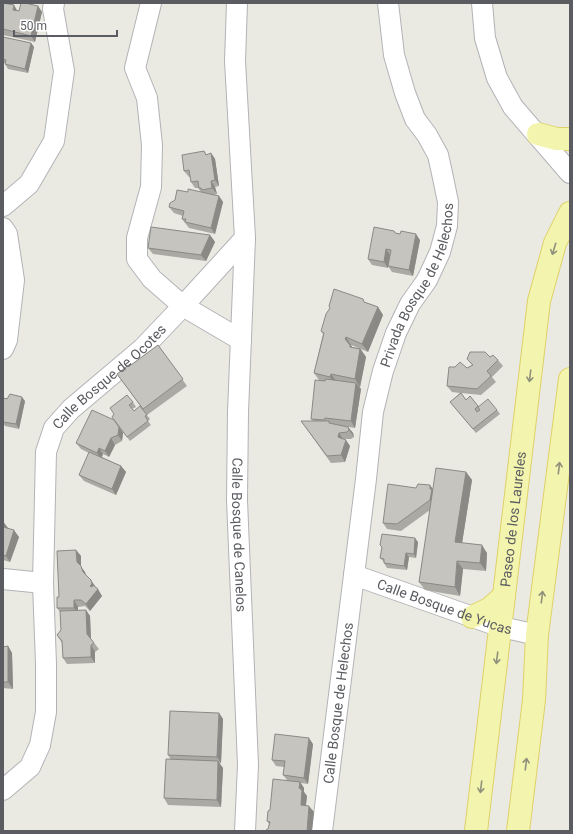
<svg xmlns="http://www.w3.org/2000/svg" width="573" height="834" font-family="Roboto,sans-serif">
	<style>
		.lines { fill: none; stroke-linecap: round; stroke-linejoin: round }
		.minor-casing { stroke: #b2b3b7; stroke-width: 22 }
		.major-casing { stroke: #ded168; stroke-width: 24 }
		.minor { stroke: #fff; stroke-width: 20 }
		.major { stroke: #f3f4ae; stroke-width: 22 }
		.wall { fill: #aaa9a3; fill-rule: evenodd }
		.shaded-wall { fill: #8b8985 }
		.building { fill: #c6c4be; stroke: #8b8985 }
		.oneway { stroke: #90917c }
		.labels { text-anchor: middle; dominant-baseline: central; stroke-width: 4; stroke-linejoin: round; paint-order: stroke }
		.street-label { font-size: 14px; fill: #5a5c61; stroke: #fff }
	</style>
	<rect width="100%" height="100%" fill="#ebeae2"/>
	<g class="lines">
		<defs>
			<g id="minor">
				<path d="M 151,3 L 135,68 L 147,98 L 152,145 L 151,187 L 137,238 L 137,259 L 152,279 L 183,306 L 241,340"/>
				<path d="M 482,3 L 485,38 L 497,78 L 513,107 L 570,173"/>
				<path d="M 3,206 L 29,184 L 54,141 L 64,71 L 53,9 L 54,3"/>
				<path d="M 3,228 L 7,234 L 14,280 L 7,340 L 3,349"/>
				<path id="s1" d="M 245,238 L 238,412 L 237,500 L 248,765 L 245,831"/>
				<path id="s2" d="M 354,575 L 501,627 L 537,635"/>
				<path d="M 3,579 L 43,583"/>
				<path id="s3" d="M 3,790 L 30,767 L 40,745 L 46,712 L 46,664 L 43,583 L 46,452 L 54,428 L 71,409 L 142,349 L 183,306 L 245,238 L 235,61 L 237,3"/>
				<path id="s4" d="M 322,831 L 366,479 L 373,412 L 383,371 L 396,333 L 410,304 L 427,280 L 440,252 L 447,226 L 448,202 L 442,173 L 438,155 L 427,135 L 415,119 L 405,93 L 394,55 L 388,3"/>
			</g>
			<g id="major">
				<path d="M 538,134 L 557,139 L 570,139"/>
				<path d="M 472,617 L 489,609 L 504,596"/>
				<path id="s5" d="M 476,831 L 539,301 L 555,243 L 570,213"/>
				<path d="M 518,831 L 534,700 L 537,635 L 570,379"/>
			</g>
		</defs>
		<use href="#minor" class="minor-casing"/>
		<use href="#major" class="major-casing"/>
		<use href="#minor" class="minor"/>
		<use href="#major" class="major"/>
	</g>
	<path class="wall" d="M 3,4 L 19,11 L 38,6 L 42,12 L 35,42 L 3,35 Z
		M 3,37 L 31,43 L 34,47 L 28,73 L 8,69 L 5,64 L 5,63 L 3,63 Z
		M 204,151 L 207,155 L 211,153 L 215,159 L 219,186 L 215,187 L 217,194 L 214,195 L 219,196 L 223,202 L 215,234 L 189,228 L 182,219 L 183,216 L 174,213 L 169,207 L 188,192 L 201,192 L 198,188 L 195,188 L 191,182 L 190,177 L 189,177 L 184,171 Z
		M 395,233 L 420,240 L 413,276 L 392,272 L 388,266 L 388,268 L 372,265 L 368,259 Z
		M 210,235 L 215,242 L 206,261 L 153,254 L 148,248 Z
		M 365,302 L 378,307 L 383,315 L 368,352 L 361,349 L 366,357 L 360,387 L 359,387 L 361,389 L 355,428 L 342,426 L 348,427 L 353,433 L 354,437 L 351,439 L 344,439 L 350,446 L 345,462 L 331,463 L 301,421 L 313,421 L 311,419 L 319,380 L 314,373 L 323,334 L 321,331 ZM 351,345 L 359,348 L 352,347 L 351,346 Z
		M 158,345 L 187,386 L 147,415 L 117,374 L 131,365 Z
		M 490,357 L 498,360 L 503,366 L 492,377 L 496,382 L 481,395 L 461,393 L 466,400 L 470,396 L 479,407 L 497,410 L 500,414 L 476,433 L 450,402 L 460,393 L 452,392 L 447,386 L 467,368 L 472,365 L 467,359 Z
		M 3,398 L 25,401 L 19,429 L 5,426 L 3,423 Z
		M 133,402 L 136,407 L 132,409 L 134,411 L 140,406 L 150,419 L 148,421 L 151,425 L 130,441 L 115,422 L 114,414 Z
		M 119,427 L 123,433 L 122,441 L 115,445 L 109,457 L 103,454 L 102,457 L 121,466 L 126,472 L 116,495 L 84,481 L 79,475 L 89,453 L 81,449 L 76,443 Z
		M 466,472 L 472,480 L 462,543 L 487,553 L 486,571 L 463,569 L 460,596 L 425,590 L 419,582 L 430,510 L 401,531 L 387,529 L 383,523 L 416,488 L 433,489 Z
		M 3,521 L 8,528 L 19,537 L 10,562 L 3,560 Z
		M 418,542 L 416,558 L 409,557 L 407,570 L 387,568 L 384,563 L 384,562 L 380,558 Z
		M 76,550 L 81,556 L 81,567 L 85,572 L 86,575 L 102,596 L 90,611 L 85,606 L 78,607 L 78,610 L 86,610 L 90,616 L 91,639 L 99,649 L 95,652 L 95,663 L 67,664 L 63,658 L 62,643 L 57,635 L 61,630 L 60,612 L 57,608 L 59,597 Z
		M 8,646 L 12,653 L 13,689 L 3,688 L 3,647 Z
		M 219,713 L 223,719 L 221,763 L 219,763 L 223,768 L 221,807 L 168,805 L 164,798 L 171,760 L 168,755 Z
		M 313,744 L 308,784 L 301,783 L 304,788 L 304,792 L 307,796 L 306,805 L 314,812 L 268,829 L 269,824 L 267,821 L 270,810 L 287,780 L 283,775 L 284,767 L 276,766 L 272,760 Z"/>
	<path class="shaded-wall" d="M 14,5 L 18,12 L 13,10 Z
		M 38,6 L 42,12 L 35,42 L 31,36 Z
		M 31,43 L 34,47 L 28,73 L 25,69 Z
		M 211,153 L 215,159 L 219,186 L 215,180 Z
		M 211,181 L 215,187 L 217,194 L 212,188 Z
		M 219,196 L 223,202 L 215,234 L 211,228 Z
		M 416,234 L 420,240 L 413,276 L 409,270 Z
		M 210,235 L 215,242 L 206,261 L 201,255 Z
		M 386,249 L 390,255 L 388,268 L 384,262 Z
		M 378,307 L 383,315 L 368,352 L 362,344 Z
		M 346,337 L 356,353 L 355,355 L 345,339 Z
		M 360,349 L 366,357 L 360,387 L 355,379 Z
		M 331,374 L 337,382 L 335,385 L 330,377 Z
		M 356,383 L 361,389 L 355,428 L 351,421 Z
		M 22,397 L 25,401 L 19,429 L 16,424 Z
		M 119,427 L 123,433 L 122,441 L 118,435 Z
		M 348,427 L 353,433 L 354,437 L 349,430 Z
		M 339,433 L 343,439 L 338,437 Z
		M 111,438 L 115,445 L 109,457 L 105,451 Z
		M 346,440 L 350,446 L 345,462 L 341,455 Z
		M 99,448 L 103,454 L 101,459 L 97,453 Z
		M 121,466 L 126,472 L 116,495 L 112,489 Z
		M 466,472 L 472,480 L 461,550 L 455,542 Z
		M 430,485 L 435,492 L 434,506 L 430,500 Z
		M 3,522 L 8,528 L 6,532 L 3,528 Z
		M 14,530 L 19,537 L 10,562 L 6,556 Z
		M 415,538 L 418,542 L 416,558 L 414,554 Z
		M 482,545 L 487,553 L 486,571 L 480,563 Z
		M 76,550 L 81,556 L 81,567 L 85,572 L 87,578 L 77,562 Z
		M 406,553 L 409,557 L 407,570 L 404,566 Z
		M 457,561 L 463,569 L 460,596 L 455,587 Z
		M 91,580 L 95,586 L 96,590 L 90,586 Z
		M 98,589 L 102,596 L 90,611 L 86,604 Z
		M 74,600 L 78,607 L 78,614 L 74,608 Z
		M 86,610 L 90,616 L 91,640 L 87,634 Z
		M 91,645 L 95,652 L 95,663 L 91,657 Z
		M 8,646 L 12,653 L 13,689 L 8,682 Z
		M 219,713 L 223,719 L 221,763 L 217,757 Z
		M 309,738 L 313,744 L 308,784 L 304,778 Z
		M 218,761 L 223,768 L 221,807 L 217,800 Z
		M 300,782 L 304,788 L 304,792 L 307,796 L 305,811 L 301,805 L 299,788 Z
		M 309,806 L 314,812 L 312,831 L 307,831 Z"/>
	<path class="building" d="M 3,3 L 14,5 L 13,10 L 19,11 L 21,3 L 25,3 L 38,6 L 31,36 L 3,29 Z
		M 3,37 L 31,43 L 25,69 L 5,64 L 6,60 L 3,59 Z
		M 204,151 L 206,155 L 211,153 L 215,180 L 211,181 L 212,188 L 202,190 L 201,188 L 199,188 L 198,181 L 191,182 L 189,170 L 184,171 L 182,155 Z
		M 188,189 L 219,196 L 211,228 L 185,222 L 186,219 L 182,219 L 184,211 L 169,207 L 170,203 L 175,200 L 177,190 L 188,192 Z
		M 151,227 L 210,235 L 201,255 L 148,248 Z
		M 374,227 L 394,231 L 395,233 L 400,234 L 401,231 L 416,234 L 409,270 L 388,266 L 391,250 L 386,249 L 384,262 L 368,259 Z
		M 334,289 L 363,299 L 364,302 L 378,307 L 362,344 L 346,337 L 345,339 L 350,345 L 350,347 L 360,349 L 355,379 L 331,374 L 330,377 L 314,373 L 324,333 L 321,331 L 326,314 L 330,308 L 329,306 Z
		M 158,345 L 183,379 L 143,409 L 117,374 L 130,364 L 131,365 Z
		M 470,352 L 485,352 L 490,357 L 493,355 L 498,360 L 487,371 L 491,376 L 477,389 L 447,386 L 449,367 L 455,367 L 460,362 L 467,368 L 473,365 L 467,359 Z
		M 326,379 L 356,383 L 351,421 L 325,418 L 324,420 L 311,419 L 315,380 L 325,381 Z
		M 461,393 L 466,400 L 470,396 L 478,406 L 475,409 L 477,412 L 480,410 L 478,407 L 488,399 L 497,410 L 473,429 L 450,402 Z
		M 10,394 L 22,397 L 16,424 L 3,422 L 3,398 L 7,399 Z
		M 127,395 L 133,402 L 129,405 L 134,411 L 140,406 L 147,415 L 145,416 L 148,421 L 127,437 L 112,417 L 114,414 L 110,408 Z
		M 92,410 L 114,420 L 119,427 L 118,435 L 111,438 L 105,451 L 99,448 L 97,453 L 76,443 Z
		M 301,421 L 329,421 L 329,423 L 348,427 L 349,430 L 347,432 L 339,433 L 338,437 L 346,440 L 341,455 L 327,456 Z
		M 89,452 L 121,466 L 112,489 L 79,475 Z
		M 436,468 L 466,472 L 455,542 L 482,545 L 480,563 L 457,561 L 455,587 L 419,582 Z
		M 388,484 L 416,488 L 418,484 L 430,485 L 430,489 L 432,489 L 430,500 L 397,524 L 383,523 Z
		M 3,527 L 14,530 L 6,556 L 3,555 Z
		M 382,534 L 415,538 L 414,554 L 406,553 L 404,566 L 384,563 L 384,559 L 380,558 L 382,547 L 380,545 Z
		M 76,550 L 77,562 L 81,566 L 83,572 L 91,580 L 92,584 L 90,586 L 92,587 L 93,585 L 98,589 L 86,604 L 81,600 L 74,600 L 74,608 L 57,608 L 57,597 L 59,597 L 57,551 Z
		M 86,610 L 87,634 L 94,643 L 91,645 L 91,657 L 63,658 L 62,641 L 57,635 L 61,630 L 60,611 Z
		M 8,646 L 8,682 L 3,682 L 3,647 Z
		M 170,711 L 219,713 L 217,757 L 168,755 Z
		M 275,734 L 309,738 L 304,778 L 283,775 L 285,761 L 272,760 Z
		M 166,759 L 218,761 L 217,800 L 164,798 Z
		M 273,779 L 300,782 L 299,788 L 302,790 L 301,805 L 309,806 L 307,831 L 266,831 L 266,830 L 268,829 L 270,822 L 267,821 L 268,811 L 270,810 Z"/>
	<defs><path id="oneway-shaft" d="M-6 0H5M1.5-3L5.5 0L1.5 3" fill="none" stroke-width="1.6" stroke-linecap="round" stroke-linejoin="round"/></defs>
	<g class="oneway">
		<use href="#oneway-shaft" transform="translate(554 249) rotate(107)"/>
		<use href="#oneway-shaft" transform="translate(530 376) rotate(97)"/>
		<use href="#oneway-shaft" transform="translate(559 468) rotate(-83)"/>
		<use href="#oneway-shaft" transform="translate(542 597) rotate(-83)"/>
		<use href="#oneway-shaft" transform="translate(497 658) rotate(97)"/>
		<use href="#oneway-shaft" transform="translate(526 764) rotate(-83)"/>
		<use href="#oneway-shaft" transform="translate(481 787) rotate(97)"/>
	</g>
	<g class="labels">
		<g class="street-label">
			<text stroke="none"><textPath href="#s4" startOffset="558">Privada Bosque de Helechos</textPath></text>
			<text stroke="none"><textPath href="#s3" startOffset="454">Calle Bosque de Ocotes</textPath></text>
			<text stroke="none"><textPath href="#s5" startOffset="314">Paseo de los Laureles</textPath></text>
			<text stroke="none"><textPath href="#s1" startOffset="297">Calle Bosque de Canelos</textPath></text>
			<text stroke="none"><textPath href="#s2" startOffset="96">Calle Bosque de Yucas</textPath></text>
			<text stroke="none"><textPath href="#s4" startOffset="129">Calle Bosque de Helechos</textPath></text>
		</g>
	</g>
	<rect width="573" height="834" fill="none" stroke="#5a5c61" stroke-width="8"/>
	<path d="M14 30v6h103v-6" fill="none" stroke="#5a5c61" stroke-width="2"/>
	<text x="20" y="30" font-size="12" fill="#5a5c61" stroke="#ffffff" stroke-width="3" paint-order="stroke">50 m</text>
</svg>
